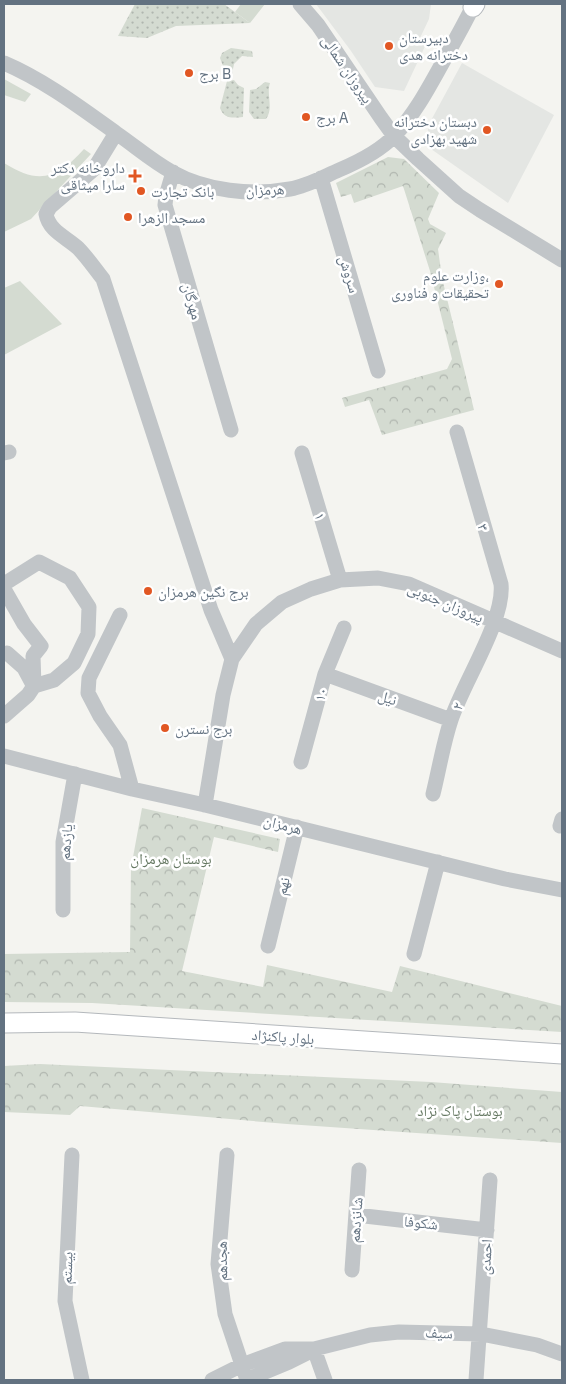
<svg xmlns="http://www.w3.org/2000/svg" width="566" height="1384" font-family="'Exo 2','Noto Naskh Arabic',sans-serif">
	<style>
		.built { fill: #e4e6e3 }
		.grass { fill: url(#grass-dots) }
		.park { fill: url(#park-crowns) }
		.garden { fill: #d4dbd1 }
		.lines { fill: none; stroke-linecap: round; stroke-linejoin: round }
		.major-casing { stroke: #b4b8bc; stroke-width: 21 }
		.minor { stroke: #c1c5c8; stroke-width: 15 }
		.major { stroke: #fff; stroke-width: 19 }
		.poi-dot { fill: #e15723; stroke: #fff; stroke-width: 2 }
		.labels { text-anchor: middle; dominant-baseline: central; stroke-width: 5; stroke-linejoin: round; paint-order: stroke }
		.poi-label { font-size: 15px; fill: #637281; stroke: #fff; text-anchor: start }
		.street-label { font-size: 15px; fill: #637281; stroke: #fff }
		.park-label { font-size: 15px; fill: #657862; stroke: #fff }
	</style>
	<defs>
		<pattern id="grass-dots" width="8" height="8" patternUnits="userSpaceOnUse" patternTransform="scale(1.25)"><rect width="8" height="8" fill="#d4dbd1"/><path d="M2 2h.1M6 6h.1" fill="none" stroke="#b0b6af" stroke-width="1.8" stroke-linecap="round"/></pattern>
		<pattern id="park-crowns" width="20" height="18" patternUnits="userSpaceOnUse" patternTransform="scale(1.25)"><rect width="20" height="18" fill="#d4dbd1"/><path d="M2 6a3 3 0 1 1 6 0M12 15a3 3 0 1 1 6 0" fill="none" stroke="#b0b6af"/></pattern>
	</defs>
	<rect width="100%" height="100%" fill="#f4f4f0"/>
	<path class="built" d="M 316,4 L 431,4 L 429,19 L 420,38 L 427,42 L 404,91 L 375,87 L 351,51 Z
		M 462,63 L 554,115 L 508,203 L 431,149 L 428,137 L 428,126 Z"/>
	<path class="grass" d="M 135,4 L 224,4 L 250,23 L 176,26 L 147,38 L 118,36 Z
		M 231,48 L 252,51 L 253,57 L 242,56 L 234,64 L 232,74 L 226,74 L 220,58 L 222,53 Z
		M 234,80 L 238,85 L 244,88 L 243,117 C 232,118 224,119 220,108 L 227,81 Z
		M 265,82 L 270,83 C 266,95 274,108 266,119 L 254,119 L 249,112 L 250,90 L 256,89 Z"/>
	<path class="park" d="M 388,157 L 404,159 L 439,193 L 428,219 L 430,224 L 446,233 L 438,249 L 442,278 L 474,410 L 382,435 L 369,400 L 345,407 L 342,398 L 447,369 L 452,359 L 430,271 L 403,186 L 354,203 L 351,194 L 341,197 L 336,183 Z
		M 142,808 L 280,839 L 278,852 L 214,837 L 182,971 L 263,987 L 267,965 L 392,992 L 400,966 L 562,1006 L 562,1032 L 92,1003 L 4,1002 L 4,954 L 130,952 L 131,868 Z
		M 40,1064 L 431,1082 L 562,1092 L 562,1143 L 287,1124 L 80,1106 L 70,1115 L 4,1112 L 4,1066 Z"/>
	<path class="garden" d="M 241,4 L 265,4 L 250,23 L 235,12 Z
		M 4,79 L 31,94 L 25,102 L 4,95 Z
		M 84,149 L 91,154 L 31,219 L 4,232 L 4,163 C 39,185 57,179 84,149 Z
		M 20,281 L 62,324 L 4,355 L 4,288 Z"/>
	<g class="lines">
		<defs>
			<path id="major" d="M 473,7 L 475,4
				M 4,1023 L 75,1022 L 562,1054"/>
		</defs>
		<use href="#major" class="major-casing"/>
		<path class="minor" d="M 300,4 L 318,25 L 381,118 L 394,136 L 418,159 L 459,196 L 480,210 L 562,260
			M 4,63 C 44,80 81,108 116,133 C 135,146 152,161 172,172 C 206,191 252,196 290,189 C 307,186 323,177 339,170 C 358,162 380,151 394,136 C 415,114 429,87 444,60 C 454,42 465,23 474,4
			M 116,133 L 94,169 L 50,207 L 46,214 C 49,231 66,237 78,248 C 87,257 95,269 103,279 L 211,610 L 232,659
			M 173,172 L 166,196 L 165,205 L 231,430
			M 321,178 L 378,371
			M 4,453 L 9,452
			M 302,453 L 340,580
			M 4,584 L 39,562 L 70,578 L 89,607 L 88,634 L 74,663 L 54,680 L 34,686
			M 4,589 L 24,624 L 41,646 L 33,656 L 34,686 L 28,695 L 4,716
			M 120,615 L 89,678 L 88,693 L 100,716 L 120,745 L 132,789
			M 7,653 L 24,668 L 32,683
			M 325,674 L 451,720
			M 4,756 L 132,789 L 205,805 L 505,879 L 562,890
			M 301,762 L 325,674 L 344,628
			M 433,794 C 439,770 443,744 451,720 C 463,683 505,620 501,584 L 457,432
			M 205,805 L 223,695 L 232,659 L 256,624 L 282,602 L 311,589 L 340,580 L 378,578 L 409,584 L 562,651
			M 560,826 L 562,819
			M 63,910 L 63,842 L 75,774
			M 268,946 L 297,827
			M 414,954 L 438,862
			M 72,1155 L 65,1301 L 82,1380
			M 227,1155 L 218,1264 L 225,1314 L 247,1380
			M 356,1215 L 487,1230
			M 352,1270 L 359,1170
			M 314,1349 L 325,1380
			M 212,1380 L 242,1365 L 285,1349 L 314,1349 L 370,1335 L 399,1332 L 481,1334 L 537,1345 L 562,1354
			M 246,1380 L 289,1362 L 313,1350
			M 476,1380 L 490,1180"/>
		<use href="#major" class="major"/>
	</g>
	<g class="poi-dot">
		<circle cx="389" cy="46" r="5"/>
		<circle cx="189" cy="73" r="5"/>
		<circle cx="306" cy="117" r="5"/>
		<circle cx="487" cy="130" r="5"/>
		<path d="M132.5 168.5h5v5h5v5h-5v5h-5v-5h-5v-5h5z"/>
		<circle cx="141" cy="191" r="5"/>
		<circle cx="128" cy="217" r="5"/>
		<circle cx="499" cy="284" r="5"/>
		<circle cx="148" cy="591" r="5"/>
		<circle cx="165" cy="728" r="5"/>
	</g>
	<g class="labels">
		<g class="poi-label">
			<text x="399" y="37">دبیرستان<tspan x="399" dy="17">دخترانه هدی</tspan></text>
			<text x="199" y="73">برج B</text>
			<text x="316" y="117">برج A</text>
			<text x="477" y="121" text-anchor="end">دبستان دخترانه<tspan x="477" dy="17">شهید بهزادی</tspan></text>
			<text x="125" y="167" text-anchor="end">داروخانه دکتر<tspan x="125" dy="17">سارا میثاقی</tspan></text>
			<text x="151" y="191">بانک تجارت</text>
			<text x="138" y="217">مسجد الزهرا</text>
			<text x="489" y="275" text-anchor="end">وزارت علوم،<tspan x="489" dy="17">تحقیقات و فناوری</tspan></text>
			<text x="158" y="591">برج نگین هرمزان</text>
			<text x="175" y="728">برج نسترن</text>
		</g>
		<g class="street-label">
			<text transform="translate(348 69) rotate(56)">پیروزان شمالی</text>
			<text transform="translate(265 189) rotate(-2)">هرمزان</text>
			<text transform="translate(350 274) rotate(73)">سروش</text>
			<text transform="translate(193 301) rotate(74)">مهرگان</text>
			<text transform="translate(321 516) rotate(74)">۱</text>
			<text transform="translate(484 527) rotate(74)">۳</text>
			<text transform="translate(446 602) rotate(23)">پیروزان جنوبی</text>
			<text transform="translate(320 694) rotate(-74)">۱۰</text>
			<text transform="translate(388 697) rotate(20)">نیل</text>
			<text transform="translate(457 706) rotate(-66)">۲</text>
			<text transform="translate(283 824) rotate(14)">هرمزان</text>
			<text transform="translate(65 842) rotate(-85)">یازدهم</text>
			<text transform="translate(282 886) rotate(-76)">نهم</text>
			<text transform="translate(283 1036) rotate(4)">بلوار پاکنژاد</text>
			<text transform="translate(355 1220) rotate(-86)">شانزدهم</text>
			<text transform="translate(421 1222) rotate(6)">شکوفا</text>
			<text transform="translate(485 1257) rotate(-87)">احمدی</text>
			<text transform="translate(221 1261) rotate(-91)">هجدهم</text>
			<text transform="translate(66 1268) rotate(-88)">بیستم</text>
			<text transform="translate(439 1332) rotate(2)">سیف</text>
		</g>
		<g class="park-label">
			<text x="171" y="858">بوستان هرمزان</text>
			<text x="460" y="1110">بوستان پاک نژاد</text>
		</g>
	</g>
	<rect width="566" height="1384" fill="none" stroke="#637281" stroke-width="10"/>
</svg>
